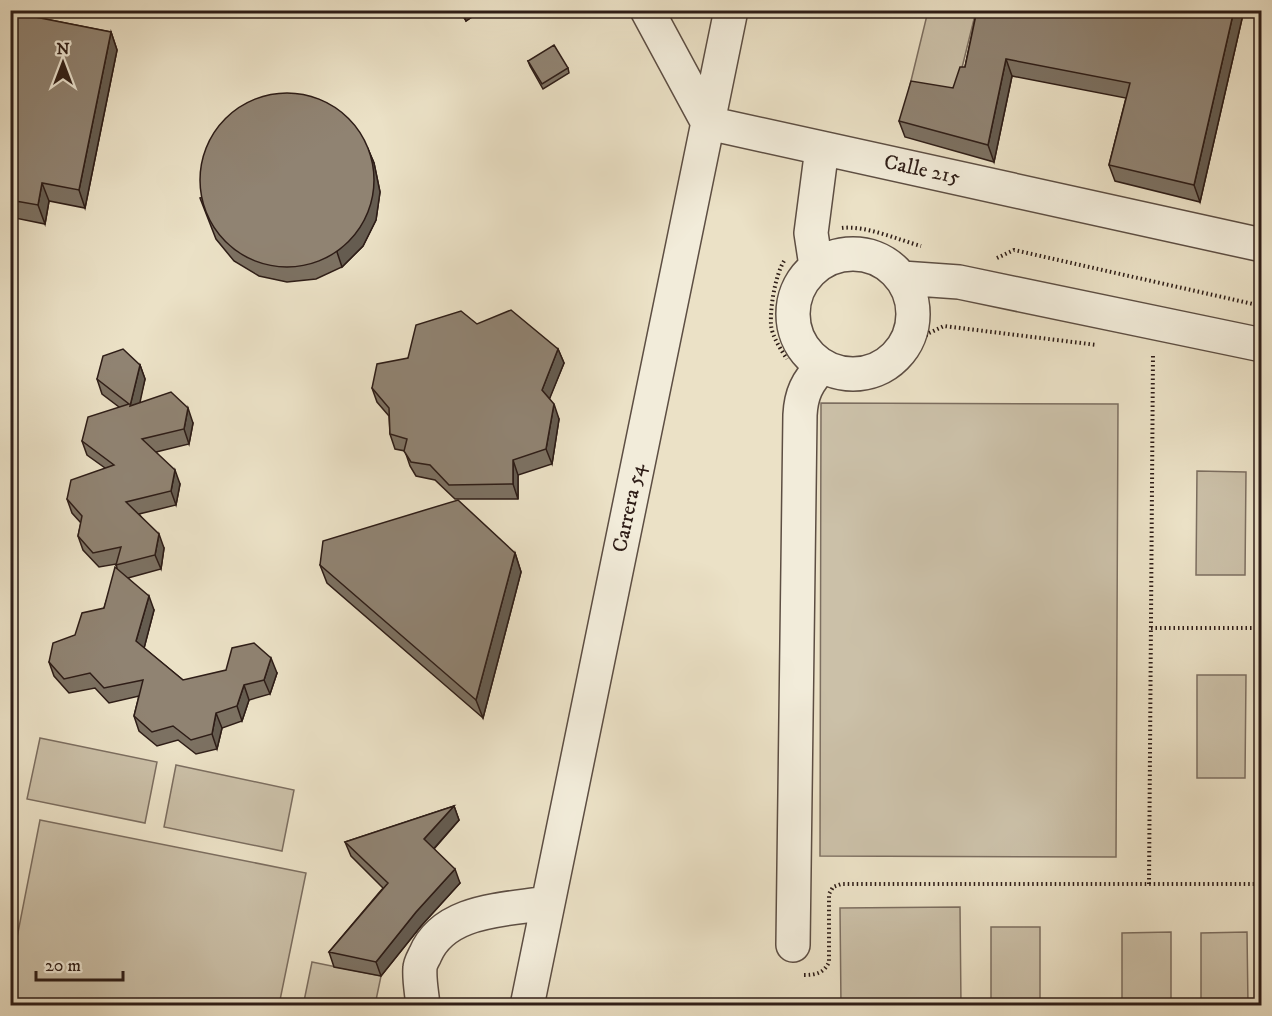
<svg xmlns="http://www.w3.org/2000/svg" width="1272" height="1016" font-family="'IM FELL DW Pica',serif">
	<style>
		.green { fill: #cbc0a8; stroke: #7c6e60; stroke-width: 1.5 }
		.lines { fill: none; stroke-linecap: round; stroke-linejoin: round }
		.minor-casing { stroke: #5d4e43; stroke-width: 36 }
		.path { stroke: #2e1d17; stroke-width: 4; stroke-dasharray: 1.5 3; stroke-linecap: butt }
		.minor { stroke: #f2ecda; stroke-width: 33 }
		.wall { fill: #7c7162; stroke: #2e1d17; stroke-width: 1.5 }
		.shaded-wall { fill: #655c50; stroke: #2e1d17; stroke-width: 1.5 }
		.building { fill: #908372; stroke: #2e1d17; stroke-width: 1.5 }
		.labels { text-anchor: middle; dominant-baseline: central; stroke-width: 4.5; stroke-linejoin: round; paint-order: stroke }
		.street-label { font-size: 21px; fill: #2e1d17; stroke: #f2ecda }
	</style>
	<rect width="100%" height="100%" fill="#ebe1c6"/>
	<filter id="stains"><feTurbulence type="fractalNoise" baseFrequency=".00333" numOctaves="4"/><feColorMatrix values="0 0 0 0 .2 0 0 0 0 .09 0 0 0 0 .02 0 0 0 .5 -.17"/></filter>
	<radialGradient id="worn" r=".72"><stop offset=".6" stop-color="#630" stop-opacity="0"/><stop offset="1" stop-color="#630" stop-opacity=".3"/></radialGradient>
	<path class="green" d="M 928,11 L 976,11 L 954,100 L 909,89 Z
		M 821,403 L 1118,404 L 1116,857 L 820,856 Z
		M 1197,471 L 1246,472 L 1245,575 L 1196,575 Z
		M 1197,675 L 1246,675 L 1245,778 L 1197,778 Z
		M 40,738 L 157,762 L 145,823 L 27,799 Z
		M 176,765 L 294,790 L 282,851 L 164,827 Z
		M 40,820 L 306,873 L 279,1005 L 11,1005 L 11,968 Z
		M 960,907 L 961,1005 L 841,1005 L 840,908 Z
		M 991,927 L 1040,927 L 1040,1005 L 991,1005 Z
		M 1171,932 L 1171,1005 L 1122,1005 L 1122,933 Z
		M 1247,932 L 1248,1005 L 1201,1005 L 1201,933 Z
		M 312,962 L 381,976 L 375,1005 L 303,1006 Z"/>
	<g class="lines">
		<defs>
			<path id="minor" d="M 647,10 L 708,123 L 1262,245
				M793 314a60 60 0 1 1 120 0a60 60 0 1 1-120 0Z
				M 816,266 L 811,233 L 822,148
				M 902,278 L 959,282 L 1262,345
				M 793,945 L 800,415 C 801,395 807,381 822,367
				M 423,1006 C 422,994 419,980 420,968 C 420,964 423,959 425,955 C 444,909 505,910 547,903
				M 527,1006 L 731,10"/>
		</defs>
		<use href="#minor" class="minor-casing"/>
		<path class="path" d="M 842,228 C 865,225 899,240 921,246
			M 997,258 L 1014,250 L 1262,306
			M 784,261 C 775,276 770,308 771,325 C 772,336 781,350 787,359
			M 846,385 L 869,383 L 897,371 L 927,334 L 944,326 L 1097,345
			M 1151,628 L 1262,628
			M 1149,884 L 1153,354
			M 804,975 C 816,975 824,973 829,962 L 829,894 L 833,887 L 841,884 L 1262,884"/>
		<use href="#minor" class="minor"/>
	</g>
	<path class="wall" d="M 459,10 L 482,10 L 466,21 Z
		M 977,10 L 1244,10 L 1200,202 L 1115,181 L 1109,165 L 1126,98 L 1012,76 L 994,162 L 905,137 L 899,121 L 953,88 L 965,67 Z
		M 10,12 L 111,32 L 117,50 L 85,208 L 49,201 L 45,224 L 10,217 Z
		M 528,61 L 568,68 L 569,73 L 543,89 L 530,66 Z
		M 368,149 L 374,163 L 380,192 L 376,220 L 363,246 L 342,267 L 316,279 L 287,282 L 259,276 L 234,261 L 216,239 L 200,198 Z
		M 477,324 L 558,349 L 564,363 L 549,399 L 559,419 L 552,464 L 518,475 L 518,499 L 455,499 L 435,480 L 416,476 L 410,466 L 405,451 L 395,449 L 390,434 L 389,416 L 377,402 L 372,388 L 408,358 Z
		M 140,365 L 145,379 L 139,403 L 193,423 L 189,444 L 156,452 L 180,484 L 176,505 L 139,514 L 164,548 L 161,569 L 128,578 L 154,610 L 144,648 L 183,680 L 277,673 L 270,694 L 249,700 L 242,721 L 222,728 L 217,749 L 196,754 L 178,740 L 157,746 L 139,731 L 134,716 L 139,696 L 109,703 L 95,688 L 69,693 L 54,676 L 49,662 L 104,608 L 117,568 L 116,564 L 99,567 L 83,550 L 78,536 L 81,523 L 72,513 L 67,499 L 105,468 L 87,455 L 82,441 L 119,407 L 102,394 L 97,379 Z
		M 515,553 L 521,572 L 483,718 L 327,583 L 320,565 Z
		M 454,806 L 459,820 L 434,849 L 460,883 L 421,926 L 381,976 L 334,967 L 329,952 L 383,888 L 351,856 L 345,842 Z"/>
	<path class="shaded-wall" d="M 464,10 L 482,10 L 466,21 L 463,11 Z
		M 1234,10 L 1244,10 L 1200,202 L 1194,185 Z
		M 111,32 L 117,50 L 85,208 L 79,190 Z
		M 1006,59 L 1012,76 L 994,162 L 988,145 Z
		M 368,149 L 374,163 L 380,192 L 376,220 L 363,246 L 342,267 L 337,252 Z
		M 42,183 L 49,201 L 45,224 L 38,205 Z
		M 558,349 L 564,363 L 547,405 L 542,390 Z
		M 140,365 L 145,379 L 136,421 L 130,406 Z
		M 554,404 L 559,419 L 552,464 L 546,449 Z
		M 188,408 L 193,423 L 189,444 L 184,429 Z
		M 513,460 L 518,475 L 518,499 L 513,484 Z
		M 175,470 L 180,484 L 176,505 L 171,491 Z
		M 159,534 L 164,548 L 161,569 L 155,555 Z
		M 515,553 L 521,572 L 483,718 L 476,700 Z
		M 149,596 L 154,610 L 142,656 L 136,641 Z
		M 271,658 L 277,673 L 270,694 L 264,680 Z
		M 244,685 L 249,700 L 242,721 L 237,706 Z
		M 216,713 L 222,728 L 217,749 L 212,734 Z
		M 454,806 L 459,820 L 429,854 L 424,839 Z
		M 455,869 L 460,883 L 421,926 L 381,976 L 376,962 L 416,912 Z"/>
	<path class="building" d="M 977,10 L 1234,10 L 1194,185 L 1109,165 L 1130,83 L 1006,59 L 988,145 L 899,121 L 911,81 L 953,88 L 960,67 L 965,67 Z
		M 10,12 L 111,32 L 79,190 L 42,183 L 38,205 L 10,200 Z
		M 554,45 L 568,68 L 542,84 L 528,61 Z
		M200 180a87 87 0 1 1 174 0a87 87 0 1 1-174 0Z
		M 511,310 L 558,349 L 542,390 L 554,404 L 546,449 L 513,460 L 513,484 L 449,485 L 430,465 L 411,462 L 404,451 L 407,439 L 390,434 L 389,408 L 372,388 L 377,364 L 408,358 L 416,325 L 461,311 L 477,324 Z
		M 123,349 L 140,365 L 130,406 L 171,392 L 188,408 L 184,429 L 142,439 L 175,470 L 171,491 L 126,502 L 159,534 L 155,555 L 116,565 L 121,547 L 93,553 L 78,536 L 82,516 L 67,499 L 71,480 L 114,465 L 82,441 L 88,417 L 129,404 L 97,379 L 103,356 Z
		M 458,500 L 515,553 L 476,700 L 320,565 L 323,541 Z
		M 115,567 L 149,596 L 136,641 L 183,680 L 226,670 L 232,648 L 254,643 L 271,658 L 264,680 L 244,685 L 237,706 L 216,713 L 212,734 L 191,740 L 173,726 L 152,732 L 134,716 L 143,680 L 104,688 L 90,673 L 64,679 L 49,662 L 53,643 L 75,635 L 82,613 L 104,608 Z
		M 454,806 L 424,839 L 455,869 L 416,912 L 376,962 L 329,952 L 388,883 L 345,842 Z"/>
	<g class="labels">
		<g class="street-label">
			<text transform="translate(922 170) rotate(12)">Calle 215</text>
			<text transform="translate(629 508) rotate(-78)">Carrera 54</text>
		</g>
	</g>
	<rect width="1272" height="1016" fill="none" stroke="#ebe1c6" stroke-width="36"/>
	<rect x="12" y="12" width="1248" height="992" fill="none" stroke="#2e1d17" stroke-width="3"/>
	<rect x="18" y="18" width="1236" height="980" fill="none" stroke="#2e1d17" stroke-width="1.5"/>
	<g transform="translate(63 63)" stroke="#f2ecda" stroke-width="4.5" paint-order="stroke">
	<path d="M0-4.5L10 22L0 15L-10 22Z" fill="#2e1d17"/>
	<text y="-9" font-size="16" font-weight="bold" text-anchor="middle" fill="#2e1d17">N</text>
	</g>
	<path d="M36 971v9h87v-9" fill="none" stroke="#2e1d17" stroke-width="3"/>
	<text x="45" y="971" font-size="18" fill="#2e1d17" stroke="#f2ecda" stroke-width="4.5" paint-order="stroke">20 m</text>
	<rect width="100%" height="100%" filter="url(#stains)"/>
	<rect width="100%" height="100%" fill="url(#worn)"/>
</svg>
